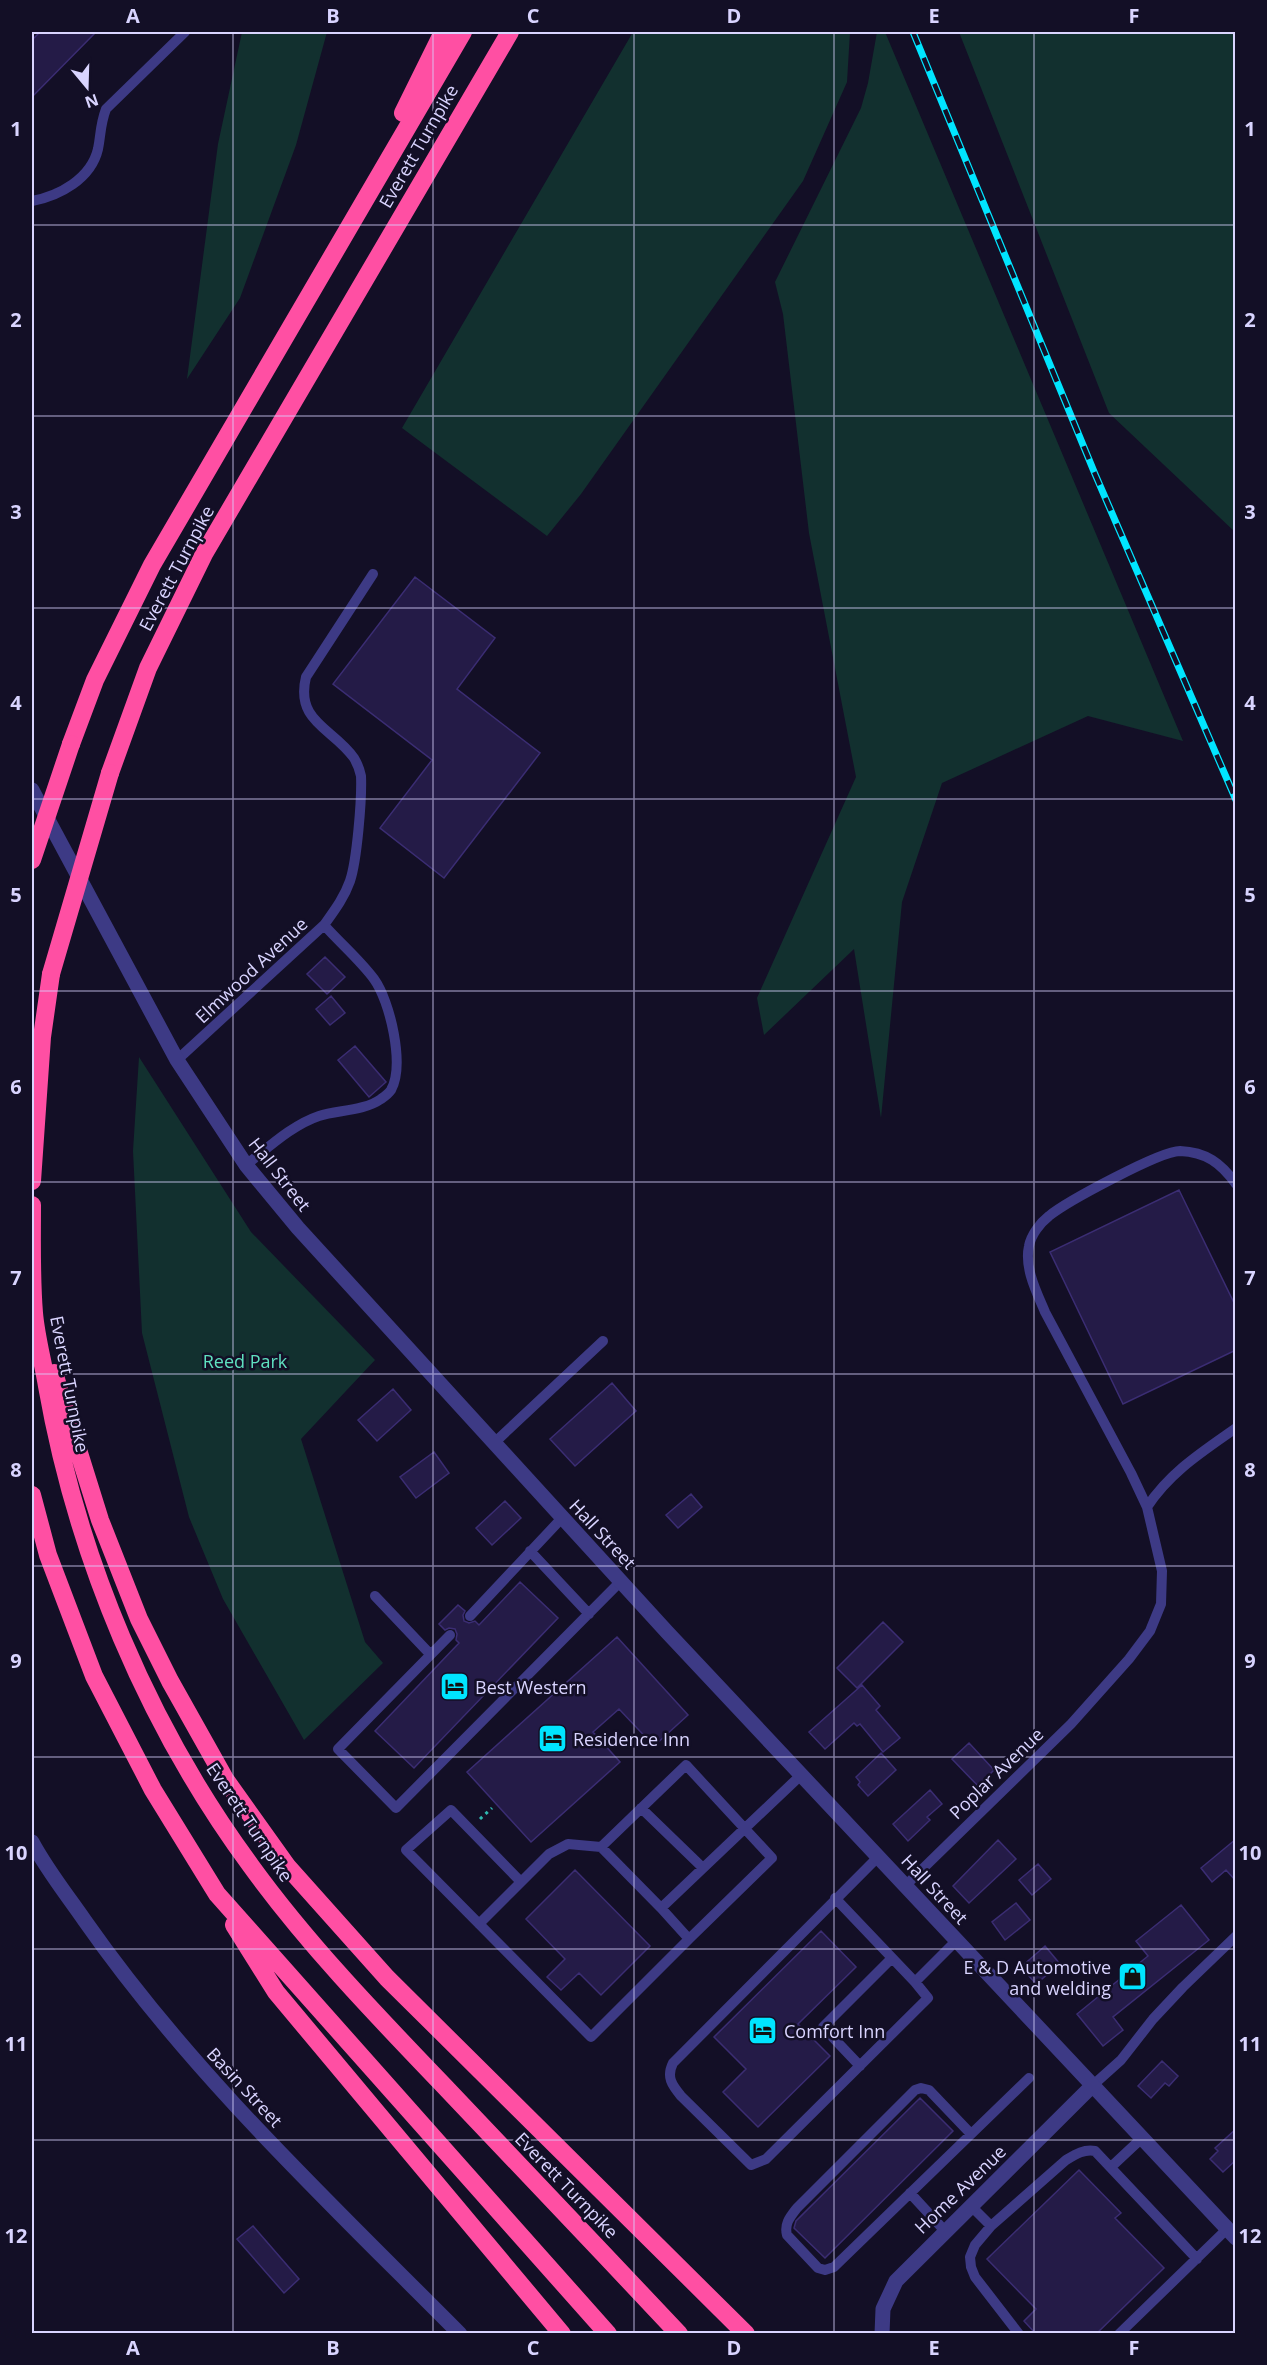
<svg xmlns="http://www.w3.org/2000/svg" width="1267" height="2365" font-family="'Open Sans',sans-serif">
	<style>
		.green { fill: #12302f }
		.building { fill: #241b47; stroke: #3b2d73; stroke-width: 1.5 }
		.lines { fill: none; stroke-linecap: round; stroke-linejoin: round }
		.path { stroke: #2fb8b0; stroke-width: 3; stroke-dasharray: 3 4.5; stroke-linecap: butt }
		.service { stroke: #3d3a85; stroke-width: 10 }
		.minor { stroke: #3d3a85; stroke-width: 15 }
		.motorway { stroke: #ff4fa3; stroke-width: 18 }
		.rail-casing { stroke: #00e5ff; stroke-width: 7 }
		.rail { stroke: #130f26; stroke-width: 4.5; stroke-dasharray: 14; stroke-linecap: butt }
		.motorway-bridge { stroke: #ff4fa3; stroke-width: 18 }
		.grid { fill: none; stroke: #d9d4ff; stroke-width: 1.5; stroke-opacity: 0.55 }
		.labels { text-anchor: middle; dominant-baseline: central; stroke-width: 5; stroke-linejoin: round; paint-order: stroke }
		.street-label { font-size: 18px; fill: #d9d4ff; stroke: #130f26 }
		.park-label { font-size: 18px; fill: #5fe0c0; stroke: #130f26 }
		.poi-label { font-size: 18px; fill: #d9d4ff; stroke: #130f26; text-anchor: start }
		.neatline { fill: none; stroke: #d9d4ff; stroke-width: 2 }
		.grid-label { font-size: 20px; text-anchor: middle; font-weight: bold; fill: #d9d4ff }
	</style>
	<rect width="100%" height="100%" fill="#130f26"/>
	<path class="green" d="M 242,32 L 327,32 L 296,145 L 240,298 L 187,379 L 218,144 Z
		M 633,32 L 850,32 L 847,82 L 803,181 L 581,494 L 547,536 L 402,428 Z
		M 877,32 L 885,32 L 1183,741 L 1088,716 L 942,783 L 902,902 L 881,1118 L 854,949 L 764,1035 L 757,998 L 856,777 L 809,533 L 783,314 L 775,282 L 861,108 L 868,83 Z
		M 959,32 L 1235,32 L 1235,532 L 1109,413 Z
		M 139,1057 L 251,1232 L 375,1360 L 301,1439 L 365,1642 L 383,1663 L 304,1740 L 223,1599 L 189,1517 L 142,1333 L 133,1151 Z"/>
	<path class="building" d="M 40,32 L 96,32 L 32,97 L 32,40 Z
		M 415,577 L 495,638 L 457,689 L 540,753 L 444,878 L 380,828 L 432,760 L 333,684 Z
		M 325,957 L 345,977 L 327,994 L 307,974 Z
		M 331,996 L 345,1013 L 330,1025 L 316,1009 Z
		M 355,1046 L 386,1082 L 369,1097 L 338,1060 Z
		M 1179,1190 L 1236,1307 L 1236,1350 L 1123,1404 L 1050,1252 Z
		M 612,1383 L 636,1411 L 575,1466 L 550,1439 Z
		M 393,1389 L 411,1410 L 377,1441 L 358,1420 Z
		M 434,1452 L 449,1473 L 416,1498 L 400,1477 Z
		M 691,1494 L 702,1507 L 678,1528 L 666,1515 Z
		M 505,1501 L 521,1518 L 492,1545 L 476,1528 Z
		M 520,1582 L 558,1618 L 414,1768 L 375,1731 L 459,1643 L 456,1640 L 457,1634 L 455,1629 L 449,1628 L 445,1630 L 439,1624 L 458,1605 L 465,1611 L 463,1615 L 464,1621 L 469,1623 L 475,1621 L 479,1625 Z
		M 883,1622 L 903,1642 L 857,1688 L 837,1668 Z
		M 617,1637 L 688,1715 L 654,1746 L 619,1709 L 593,1732 L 620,1762 L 531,1842 L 467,1772 Z
		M 862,1685 L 880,1706 L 876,1710 L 900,1738 L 883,1752 L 860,1724 L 857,1726 L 854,1723 L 825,1749 L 809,1732 Z
		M 969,1743 L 994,1770 L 978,1786 L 952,1759 Z
		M 881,1753 L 896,1770 L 868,1796 L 858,1785 L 860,1782 L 856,1777 Z
		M 930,1790 L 942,1804 L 927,1817 L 930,1820 L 908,1841 L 893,1824 Z
		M 1236,1839 L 1236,1881 L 1226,1870 L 1212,1882 L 1201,1868 Z
		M 998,1840 L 1016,1859 L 969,1903 L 953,1886 Z
		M 1038,1864 L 1051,1879 L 1032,1895 L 1019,1880 Z
		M 575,1870 L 650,1946 L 601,1995 L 579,1973 L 561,1990 L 547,1977 L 565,1959 L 526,1919 Z
		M 1016,1903 L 1030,1920 L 1005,1940 L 992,1922 Z
		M 1181,1905 L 1209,1940 L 1113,2017 L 1123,2030 L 1103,2046 L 1077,2014 L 1148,1956 L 1136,1941 Z
		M 821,1931 L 856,1967 L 798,2024 L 830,2056 L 758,2127 L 723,2092 L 746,2069 L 714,2037 Z
		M 1045,1946 L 1060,1964 L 1036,1984 L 1021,1967 Z
		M 1162,2061 L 1178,2076 L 1169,2086 L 1165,2083 L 1151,2098 L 1138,2086 Z
		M 920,2098 L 953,2131 L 825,2258 L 794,2228 L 796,2221 Z
		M 1236,2129 L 1236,2160 L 1223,2172 L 1210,2159 L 1218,2151 L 1215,2148 Z
		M 1079,2170 L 1121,2213 L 1115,2218 L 1164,2268 L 1096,2334 L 1036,2334 L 1024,2321 L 1036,2309 L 987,2259 Z
		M 253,2226 L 299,2279 L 284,2293 L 237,2239 Z"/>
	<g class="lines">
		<path class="path" d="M 480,1819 L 492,1808"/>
		<path class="service" d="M 32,201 C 59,196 91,179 98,149 C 101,134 100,125 106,109 L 185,32
			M 324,925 C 334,911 344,898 350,881 C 357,860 362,799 361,776 C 360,771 357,763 354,758 C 333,728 295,722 306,677 L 373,574
			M 177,1060 L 324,925 C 340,943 360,960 374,979 C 390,1001 405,1065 391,1090 C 389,1093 384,1097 381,1099 C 364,1111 338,1110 319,1116 C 292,1125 268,1148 246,1165
			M 493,1444 L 603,1341
			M 1147,1507 C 1170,1472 1202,1452 1236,1428
			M 530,1551 L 589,1614
			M 375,1596 L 430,1654
			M 470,1616 L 562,1518
			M 450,1635 L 338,1749 L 396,1808 L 621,1581
			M 641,1808 L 703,1868
			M 601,1847 L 686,1765 L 772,1858 L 689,1939
			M 878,1857 L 673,2063 C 666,2077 672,2085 681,2096 L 751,2165 L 766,2159 L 928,1998 L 915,1982 L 956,1941
			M 905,1886 L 1071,1724 L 1129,1659 L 1150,1631 L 1161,1604 L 1162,1571 L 1147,1507 L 1131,1473 L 1045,1312 C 1037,1293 1024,1268 1029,1246 C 1031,1235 1040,1223 1049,1216 C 1066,1202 1160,1151 1180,1151 C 1206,1152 1221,1163 1236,1184
			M 835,1898 L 915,1982
			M 661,1908 L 601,1847 L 568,1844 L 549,1854 L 521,1882 L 451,1810 L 406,1850 L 591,2037 L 689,1939 L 661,1908 L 801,1775
			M 479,1924 L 521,1882
			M 860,2066 L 823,2027 L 892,1958
			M 1092,2086 L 1121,2060 L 1153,2019 L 1183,1987 L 1236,1936
			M 971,2134 L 929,2090 L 921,2088 L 915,2090 L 797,2208 C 790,2217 784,2224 787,2235 L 818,2268 L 825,2270 L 834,2267 L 1029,2078
			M 1111,2167 L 1142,2138
			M 910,2193 L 945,2231
			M 971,2206 L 991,2226
			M 1019,2334 L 975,2277 L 971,2267 L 970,2257 L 975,2245 L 991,2226 L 1066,2160 C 1076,2154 1084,2149 1095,2151 L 1197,2259
			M 1119,2334 L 1227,2229"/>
		<path class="minor" d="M 32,790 L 177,1060 L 246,1165 L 298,1228 L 667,1632 L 1236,2238
			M 32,1842 C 47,1870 67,1895 85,1921 C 192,2074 329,2202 460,2334
			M 882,2334 L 883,2309 L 896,2281 L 1092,2086"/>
		<path class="motorway" d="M 403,113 L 443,32
			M 71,744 L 95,680 L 152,565 L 463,32
			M 110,773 L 148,668 L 204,554 L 510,32
			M 32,1181 L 42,1037 L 51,974
			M 32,1205 C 32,1241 31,1277 34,1313 C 36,1337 43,1362 47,1386 C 77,1557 148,1726 251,1866 C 309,1946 379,2018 447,2089 C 524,2170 602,2252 679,2334
			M 54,1373 L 100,1520 L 139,1619 L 170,1681 L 225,1779 L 287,1866 L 387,1978 L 746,2334
			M 32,1495 L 48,1555 L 94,1676 L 153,1790 L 217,1894 L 608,2334
			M 234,1925 L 276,1992 L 562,2334"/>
		<defs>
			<path id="rail" d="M 913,32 L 1095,474 L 1236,800"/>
		</defs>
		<use href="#rail" class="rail-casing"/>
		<use href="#rail" class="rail"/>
		<path class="motorway-bridge" d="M 32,860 L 71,744
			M 51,974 L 110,773"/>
	</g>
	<path class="grid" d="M 233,32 L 233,2334M 433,32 L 433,2334M 634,32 L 634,2334M 834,32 L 834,2334M 1034,32 L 1034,2334M 32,225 L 1236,225M 32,416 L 1236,416M 32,608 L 1236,608M 32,799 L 1236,799M 32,991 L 1236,991M 32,1182 L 1236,1182M 32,1374 L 1236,1374M 32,1566 L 1236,1566M 32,1757 L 1236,1757M 32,1949 L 1236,1949M 32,2140 L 1236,2140"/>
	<defs>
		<symbol id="hotel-square" viewBox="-11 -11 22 22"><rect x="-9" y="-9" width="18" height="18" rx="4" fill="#00e5ff" stroke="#130f26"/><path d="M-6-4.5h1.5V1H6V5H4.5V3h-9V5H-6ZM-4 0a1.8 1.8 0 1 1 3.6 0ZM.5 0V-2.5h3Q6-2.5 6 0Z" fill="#111"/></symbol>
		<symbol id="shop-square" viewBox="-11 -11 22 22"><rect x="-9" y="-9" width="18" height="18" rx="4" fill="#00e5ff" stroke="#130f26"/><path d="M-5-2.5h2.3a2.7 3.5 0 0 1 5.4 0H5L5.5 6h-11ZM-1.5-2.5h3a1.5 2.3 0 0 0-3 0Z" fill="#111"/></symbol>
	</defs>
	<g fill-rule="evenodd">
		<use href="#hotel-square" x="438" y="1670" width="33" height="33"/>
		<use href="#hotel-square" x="536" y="1722" width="33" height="33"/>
		<use href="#shop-square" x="1116" y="1960" width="33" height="33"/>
		<use href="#hotel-square" x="746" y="2014" width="33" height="33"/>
	</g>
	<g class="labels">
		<g class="street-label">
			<text transform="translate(418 146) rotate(-60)">Everett Turnpike</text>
			<text transform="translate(176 568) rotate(-62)">Everett Turnpike</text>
			<text transform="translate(251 970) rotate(-43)">Elmwood Avenue</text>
			<text transform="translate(280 1174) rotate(52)">Hall Street</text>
			<text transform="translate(70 1384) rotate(79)">Everett Turnpike</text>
			<text transform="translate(603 1534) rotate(47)">Hall Street</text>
			<text transform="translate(996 1773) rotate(-44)">Poplar Avenue</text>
			<text transform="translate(250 1822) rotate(56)">Everett Turnpike</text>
			<text transform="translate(935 1889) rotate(47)">Hall Street</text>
			<text transform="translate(245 2087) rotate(47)">Basin Street</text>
			<text transform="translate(567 2185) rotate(46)">Everett Turnpike</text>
			<text transform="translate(960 2189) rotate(-44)">Home Avenue</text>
		</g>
		<g class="park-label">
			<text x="245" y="1361">Reed Park</text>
		</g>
		<g class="poi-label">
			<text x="475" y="1687">Best Western</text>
			<text x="573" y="1739">Residence Inn</text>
			<text x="1111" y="1967" text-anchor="end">E &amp; D Automotive<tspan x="1111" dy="21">and welding</tspan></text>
			<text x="784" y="2031">Comfort Inn</text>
		</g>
	</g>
	<rect width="1267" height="2365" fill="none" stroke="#130f26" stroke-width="66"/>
	<g transform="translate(87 87) rotate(161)" stroke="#130f26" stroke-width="4.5" paint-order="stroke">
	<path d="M0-4.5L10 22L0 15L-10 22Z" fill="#d9d4ff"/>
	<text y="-9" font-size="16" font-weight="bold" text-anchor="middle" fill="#d9d4ff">N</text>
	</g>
	<rect x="33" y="33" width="1201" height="2299" class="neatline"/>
	<g class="grid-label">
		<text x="133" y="23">A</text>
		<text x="333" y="23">B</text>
		<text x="533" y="23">C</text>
		<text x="734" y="23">D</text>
		<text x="934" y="23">E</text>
		<text x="1134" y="23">F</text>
		<text x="16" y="136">1</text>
		<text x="1250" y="136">1</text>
		<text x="16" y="327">2</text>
		<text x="1250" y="327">2</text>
		<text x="16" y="519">3</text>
		<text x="1250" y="519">3</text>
		<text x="16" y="710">4</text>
		<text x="1250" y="710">4</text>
		<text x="16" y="902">5</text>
		<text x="1250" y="902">5</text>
		<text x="16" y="1094">6</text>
		<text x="1250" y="1094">6</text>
		<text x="16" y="1285">7</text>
		<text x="1250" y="1285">7</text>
		<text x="16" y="1477">8</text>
		<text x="1250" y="1477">8</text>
		<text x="16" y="1668">9</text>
		<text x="1250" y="1668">9</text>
		<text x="16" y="1860">10</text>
		<text x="1250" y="1860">10</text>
		<text x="16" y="2051">11</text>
		<text x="1250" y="2051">11</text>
		<text x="16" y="2243">12</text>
		<text x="1250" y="2243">12</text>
		<text x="133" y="2355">A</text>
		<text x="333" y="2355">B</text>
		<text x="533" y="2355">C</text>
		<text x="734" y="2355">D</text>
		<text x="934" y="2355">E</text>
		<text x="1134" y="2355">F</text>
	</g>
</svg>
